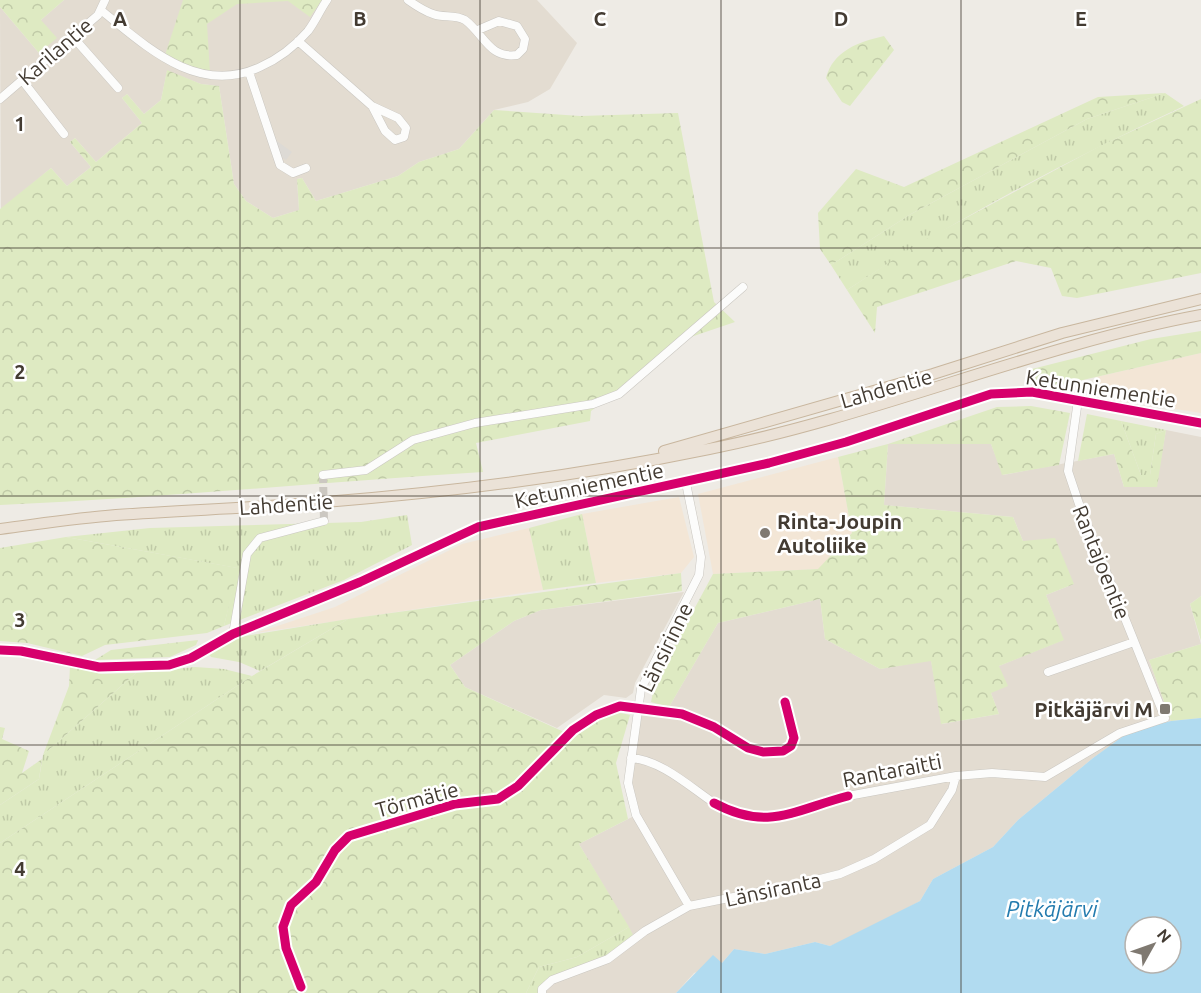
<svg xmlns="http://www.w3.org/2000/svg" width="1201" height="993" font-family="Ubuntu,sans-serif">
	<style>
		.residential { fill: #e3dcd1 }
		.commercial { fill: #f3e6d6 }
		.grass { fill: url(#grass-tufts) }
		.forest { fill: url(#forest-crowns) }
		.parking { fill: #dddad5 }
		.water { fill: #b1dbf0; fill-rule: evenodd }
		.lines { fill: none; stroke-linecap: round; stroke-linejoin: round }
		.minor-tunnel { stroke: #ccc8c1; stroke-width: 8; stroke-dasharray: 8 4; stroke-linecap: butt }
		.minor-casing { stroke: #cac7c1; stroke-width: 9 }
		.highway-casing { stroke: #c8b69e; stroke-width: 12 }
		.minor { stroke: #fcfcfb; stroke-width: 8 }
		.highway { stroke: #ebe2d7; stroke-width: 10 }
		.cycleway-casing { stroke: #fff; stroke-width: 13 }
		.cycleway { stroke: #d6006c; stroke-width: 9 }
		.grid { fill: none; stroke: #433b32; stroke-width: 1.5; stroke-opacity: 0.55 }
		.poi-dot { fill: #7f7971; stroke: #fff; stroke-width: 2 }
		.labels { text-anchor: middle; dominant-baseline: central; stroke-width: 5; stroke-linejoin: round; paint-order: stroke }
		.street-label { font-size: 21px; fill: #433b32; stroke: #fff }
		.poi-label { font-size: 21px; font-weight: bold; fill: #433b32; stroke: #fff; text-anchor: start }
		.water-label { font-size: 22px; font-style: italic; fill: #237bae; stroke: #fff }
		.grid-label { font-size: 20px; text-anchor: middle; font-weight: bold; fill: #433b32; stroke: #fff; stroke-width: 5; stroke-linejoin: round; paint-order: stroke }
	</style>
	<defs>
		<pattern id="grass-tufts" width="24" height="20" patternUnits="userSpaceOnUse" patternTransform="scale(1.5)"><rect width="24" height="20" fill="#deeac2"/><path d="M3 7l-1-3M5 7V3M7 7l1-3M15 17l-1-3M17 17v-4M19 17l1-3" fill="none" stroke="#c0caa7"/></pattern>
		<pattern id="forest-crowns" width="20" height="18" patternUnits="userSpaceOnUse" patternTransform="scale(1.5)"><rect width="20" height="18" fill="#deeac2"/><path d="M2 6a3 3 0 1 1 6 0M12 15a3 3 0 1 1 6 0" fill="none" stroke="#c0caa7"/></pattern>
	</defs>
	<rect width="100%" height="100%" fill="#eeebe5"/>
	<path class="residential" d="M 64,0 L 537,0 L 577,43 L 550,89 L 528,102 L 494,110 L 459,149 L 419,162 L 398,176 L 316,201 L 302,178 L 297,179 L 299,210 L 273,218 L 246,201 L 234,184 L 219,86 L 201,84 L 167,71 L 161,100 L 144,114 L 127,94 L 122,98 L 142,123 L 96,162 L 75,138 L 70,142 L 91,167 L 67,186 L 51,168 L 1,210 L 0,7 L 39,53 L 41,20 Z
		M 1166,430 L 1201,437 L 1201,596 L 1190,604 L 1201,644 L 1149,660 L 1171,721 L 1129,733 L 1093,758 L 1018,820 L 993,847 L 933,879 L 920,901 L 862,933 L 830,946 L 815,942 L 765,954 L 734,949 L 722,963 L 694,973 L 676,993 L 542,993 L 552,980 L 635,939 L 579,844 L 636,815 L 628,783 L 639,708 L 666,712 L 718,623 L 820,599 L 825,639 L 880,669 L 931,660 L 942,724 L 999,714 L 991,693 L 999,666 L 1063,640 L 1046,595 L 1074,584 L 1023,541 L 1013,517 L 884,505 L 888,444 L 991,444 L 1003,475 L 1114,454 L 1124,487 L 1156,487 Z
		M 684,592 L 635,683 L 633,693 L 626,698 L 604,695 L 557,728 L 465,687 L 450,665 L 514,621 L 541,610 Z"/>
	<path class="commercial" d="M 1201,353 L 1201,413 L 1105,398 L 1096,377 Z
		M 838,457 L 852,533 L 819,569 L 713,574 L 698,494 Z
		M 679,497 L 694,557 L 681,573 L 596,583 L 582,514 Z
		M 529,528 L 543,590 L 256,633 L 335,607 L 462,544 Z"/>
	<path class="grass" d="M 1165,93 L 1184,106 C 1068,160 954,220 847,290 L 831,265 L 911,214 L 1087,119 Z
		M 1121,421 L 1166,430 L 1156,434 L 1150,475 L 1141,475 Z
		M 582,514 L 596,583 L 543,590 L 529,528 Z
		M 407,515 L 412,545 L 344,580 L 224,626 L 237,568 L 66,537 L 150,528 L 361,522 Z
		M 348,619 L 260,671 L 239,662 L 211,657 L 209,654 L 239,637 Z
		M 195,667 L 224,669 L 252,676 L 0,843 L 0,805 L 39,779 L 43,755 L 136,673 Z
		M 629,927 L 635,939 L 607,959 L 552,980 L 542,993 L 526,993 L 539,967 L 577,957 Z"/>
	<path class="forest" d="M 0,0 L 64,0 L 41,20 L 57,38 L 39,53 L 0,7 Z
		M 183,0 L 322,0 L 310,17 L 288,1 L 237,4 L 207,24 L 210,73 L 199,71 L 165,55 Z
		M 884,36 L 894,50 L 850,106 L 842,102 L 826,78 C 833,51 858,42 884,36 Z
		M 167,70 L 201,84 L 219,86 L 234,184 L 246,201 L 273,218 L 299,210 L 297,179 L 302,178 L 316,201 L 398,176 L 419,162 L 459,149 L 494,110 L 580,116 L 678,113 L 714,302 L 735,322 L 682,340 L 591,411 L 590,421 L 476,443 L 483,472 C 322,482 161,498 0,505 L 0,209 L 51,168 L 67,186 L 91,167 L 70,142 L 75,138 L 96,162 L 142,123 L 122,98 L 127,94 L 144,114 L 161,100 Z
		M 1165,93 L 1087,119 L 911,214 L 831,265 L 820,249 L 818,213 L 856,169 L 904,187 L 1098,97 Z
		M 1201,99 L 1201,273 L 1077,298 L 1062,296 L 1051,268 L 1016,261 L 877,307 L 875,333 L 847,290 L 919,243 L 1100,146 Z
		M 1201,331 L 1201,353 L 1061,385 L 1028,383 L 1032,369 L 1151,339 Z
		M 1031,406 L 1070,413 L 1059,465 L 1002,475 L 991,444 L 888,444 L 884,505 L 1013,517 L 1023,541 L 1055,538 L 1074,584 L 1046,595 L 1064,640 L 999,666 L 1008,686 L 991,693 L 999,714 L 941,724 L 931,661 L 880,669 L 825,639 L 820,599 L 718,623 L 669,707 L 651,702 L 655,682 L 713,574 L 818,569 L 852,533 L 838,457 L 888,444 L 997,407 Z
		M 1087,414 L 1121,421 L 1141,475 L 1150,475 L 1156,434 L 1166,430 L 1157,487 L 1124,487 L 1114,454 L 1078,461 Z
		M 66,537 L 238,568 L 224,626 L 207,633 L 105,645 L 82,656 L 27,643 L 0,641 L 0,548 Z
		M 681,573 L 682,591 L 541,610 L 514,621 L 450,665 L 465,687 L 575,737 C 592,723 607,708 630,715 L 616,763 L 628,819 L 579,844 L 629,927 L 577,957 L 539,967 L 526,993 L 0,993 L 0,843 L 252,676 L 348,619 Z
		M 1201,596 L 1201,641 L 1190,604 Z
		M 198,640 L 196,645 L 170,657 L 95,660 L 111,650 Z
		M 1201,644 L 1201,718 L 1171,721 L 1149,660 Z
		M 70,666 L 102,674 L 136,673 L 43,755 L 69,686 Z
		M 0,727 L 5,728 L 2,739 L 29,751 L 22,773 L 42,759 L 39,779 L 0,805 Z"/>
	<path class="parking" d="M 270,136 L 292,152 L 286,160 L 283,158 L 279,162 Z"/>
	<path class="water" d="M 1201,718 L 1201,993 L 676,993 L 713,955 L 722,963 L 734,949 L 765,954 L 815,942 L 830,946 L 920,901 L 933,879 L 993,847 L 1018,820 L 1093,758 L 1129,732 L 1171,721 ZM 1135,927 L 1171,927 L 1171,963 L 1135,963 Z"/>
	<g class="lines">
		<path class="minor-tunnel" d="M 323,475 L 324,521"/>
		<defs>
			<path id="minor" d="M 408,0 C 415,5 424,11 433,14 C 443,18 455,14 465,20 C 484,34 489,59 517,55 L 523,49 L 525,39 L 517,26 L 499,21 L 478,30
				M 102,11 C 147,47 198,96 260,67 C 278,59 295,46 308,31 C 315,22 320,10 327,0
				M 73,37 L 118,88
				M 298,41 L 372,106 L 398,118 L 406,128 L 404,137 L 395,140 L 385,131 L 372,106
				M 249,72 L 280,165 L 293,173 L 306,168
				M 22,80 L 64,134
				M 0,99 L 98,15 L 105,0
				M 323,475 L 366,470 L 413,440 L 475,423 L 593,404 L 619,394 L 743,287
				M 686,483 L 701,557 L 699,575 L 641,689 L 628,783 L 636,815 L 689,906
				M 233,634 L 247,554 L 260,538 L 324,521
				M 0,650 L 21,651 L 99,667 L 169,665 L 191,658 L 233,634 L 360,582 L 478,527 L 769,463 L 846,442 L 991,394 L 1032,392 L 1201,423
				M 1048,672 L 1134,642
				M 631,758 C 661,760 690,787 714,803
				M 848,796 L 956,776 L 992,773 L 1045,777 L 1120,733 L 1165,718 L 1079,504 L 1068,471 L 1078,400
				M 301,987 L 286,948 L 283,927 L 291,905 L 316,882 L 335,850 L 349,836 L 455,804 L 498,799 L 518,786 L 573,730 L 596,715 L 620,706 L 682,714 L 714,727 L 748,748 L 763,752 L 783,751 L 791,746 L 794,738 L 785,702
				M 542,993 L 542,989 L 552,980 L 608,959 L 645,931 L 689,906 L 808,882 L 840,874 L 874,859 L 930,825 L 952,790 L 956,776"/>
			<path id="highway" d="M 664,451 L 933,374 L 1062,333 L 1201,299
				M 0,529 C 39,524 77,518 116,515 C 186,510 255,508 325,502 C 453,492 583,475 709,449 C 876,416 1034,346 1201,315"/>
		</defs>
		<use href="#minor" class="minor-casing"/>
		<use href="#highway" class="highway-casing"/>
		<use href="#minor" class="minor"/>
		<use href="#highway" class="highway"/>
		<defs>
			<path id="cycleway" d="M 0,650 L 21,651 L 99,667 L 169,665 L 191,658 L 233,634 L 360,582 L 478,527 L 769,463 L 846,442 L 991,394 L 1032,392 L 1201,423
				M 714,803 C 768,832 794,810 848,796
				M 301,987 L 286,948 L 283,927 L 291,905 L 316,882 L 335,850 L 349,836 L 455,804 L 498,799 L 518,786 L 573,730 L 596,715 L 620,706 L 682,714 L 714,727 L 748,748 L 763,752 L 783,751 L 791,746 L 794,738 L 785,702"/>
		</defs>
		<use href="#cycleway" class="cycleway-casing"/>
		<use href="#cycleway" class="cycleway"/>
	</g>
	<path class="grid" d="M 240,0 L 240,993M 480,0 L 480,993M 721,0 L 721,993M 961,0 L 961,993M 0,248 L 1201,248M 0,496 L 1201,496M 0,745 L 1201,745"/>
	<g class="poi-dot">
		<circle cx="765" cy="533" r="6"/>
		<rect x="1159" y="703" width="12" height="12" rx="3"/>
	</g>
	<g class="labels">
		<g class="street-label">
			<text transform="translate(55 51) rotate(-41)">Karilantie</text>
			<text transform="translate(886 388) rotate(-16)">Lahdentie</text>
			<text transform="translate(1101 388) rotate(9)">Ketunniementie</text>
			<text transform="translate(589 485) rotate(-12)">Ketunniementie</text>
			<text transform="translate(286 504) rotate(-4)">Lahdentie</text>
			<text transform="translate(1102 562) rotate(68)">Rantajoentie</text>
			<text transform="translate(665 647) rotate(-64)">Länsirinne</text>
			<text transform="translate(892 770) rotate(-11)">Rantaraitti</text>
			<text transform="translate(417 799) rotate(-15)">Törmätie</text>
			<text transform="translate(773 889) rotate(-12)">Länsiranta</text>
		</g>
		<g class="poi-label">
			<text x="777" y="521">Rinta-Joupin<tspan x="777" dy="24">Autoliike</tspan></text>
			<text x="1153" y="709" text-anchor="end">Pitkäjärvi M</text>
		</g>
		<g class="water-label">
			<text x="1052" y="908">Pitkäjärvi</text>
		</g>
	</g>
	<g class="grid-label">
		<text x="120" y="26">A</text>
		<text x="360" y="26">B</text>
		<text x="600" y="26">C</text>
		<text x="841" y="26">D</text>
		<text x="1081" y="26">E</text>
		<text x="20" y="131">1</text>
		<text x="20" y="379">2</text>
		<text x="20" y="627">3</text>
		<text x="20" y="876">4</text>
	</g>
	<g transform="translate(1153 945) rotate(50)"><circle r="28" fill="#ffffff" stroke="#b4b1ad" stroke-width="1.5"/>
	<path d="M0-4.5L10 22L0 15L-10 22Z" fill="#7f7971"/>
	<text y="-9" font-size="16" font-weight="bold" text-anchor="middle" fill="#433b32">N</text>
	</g>
</svg>
